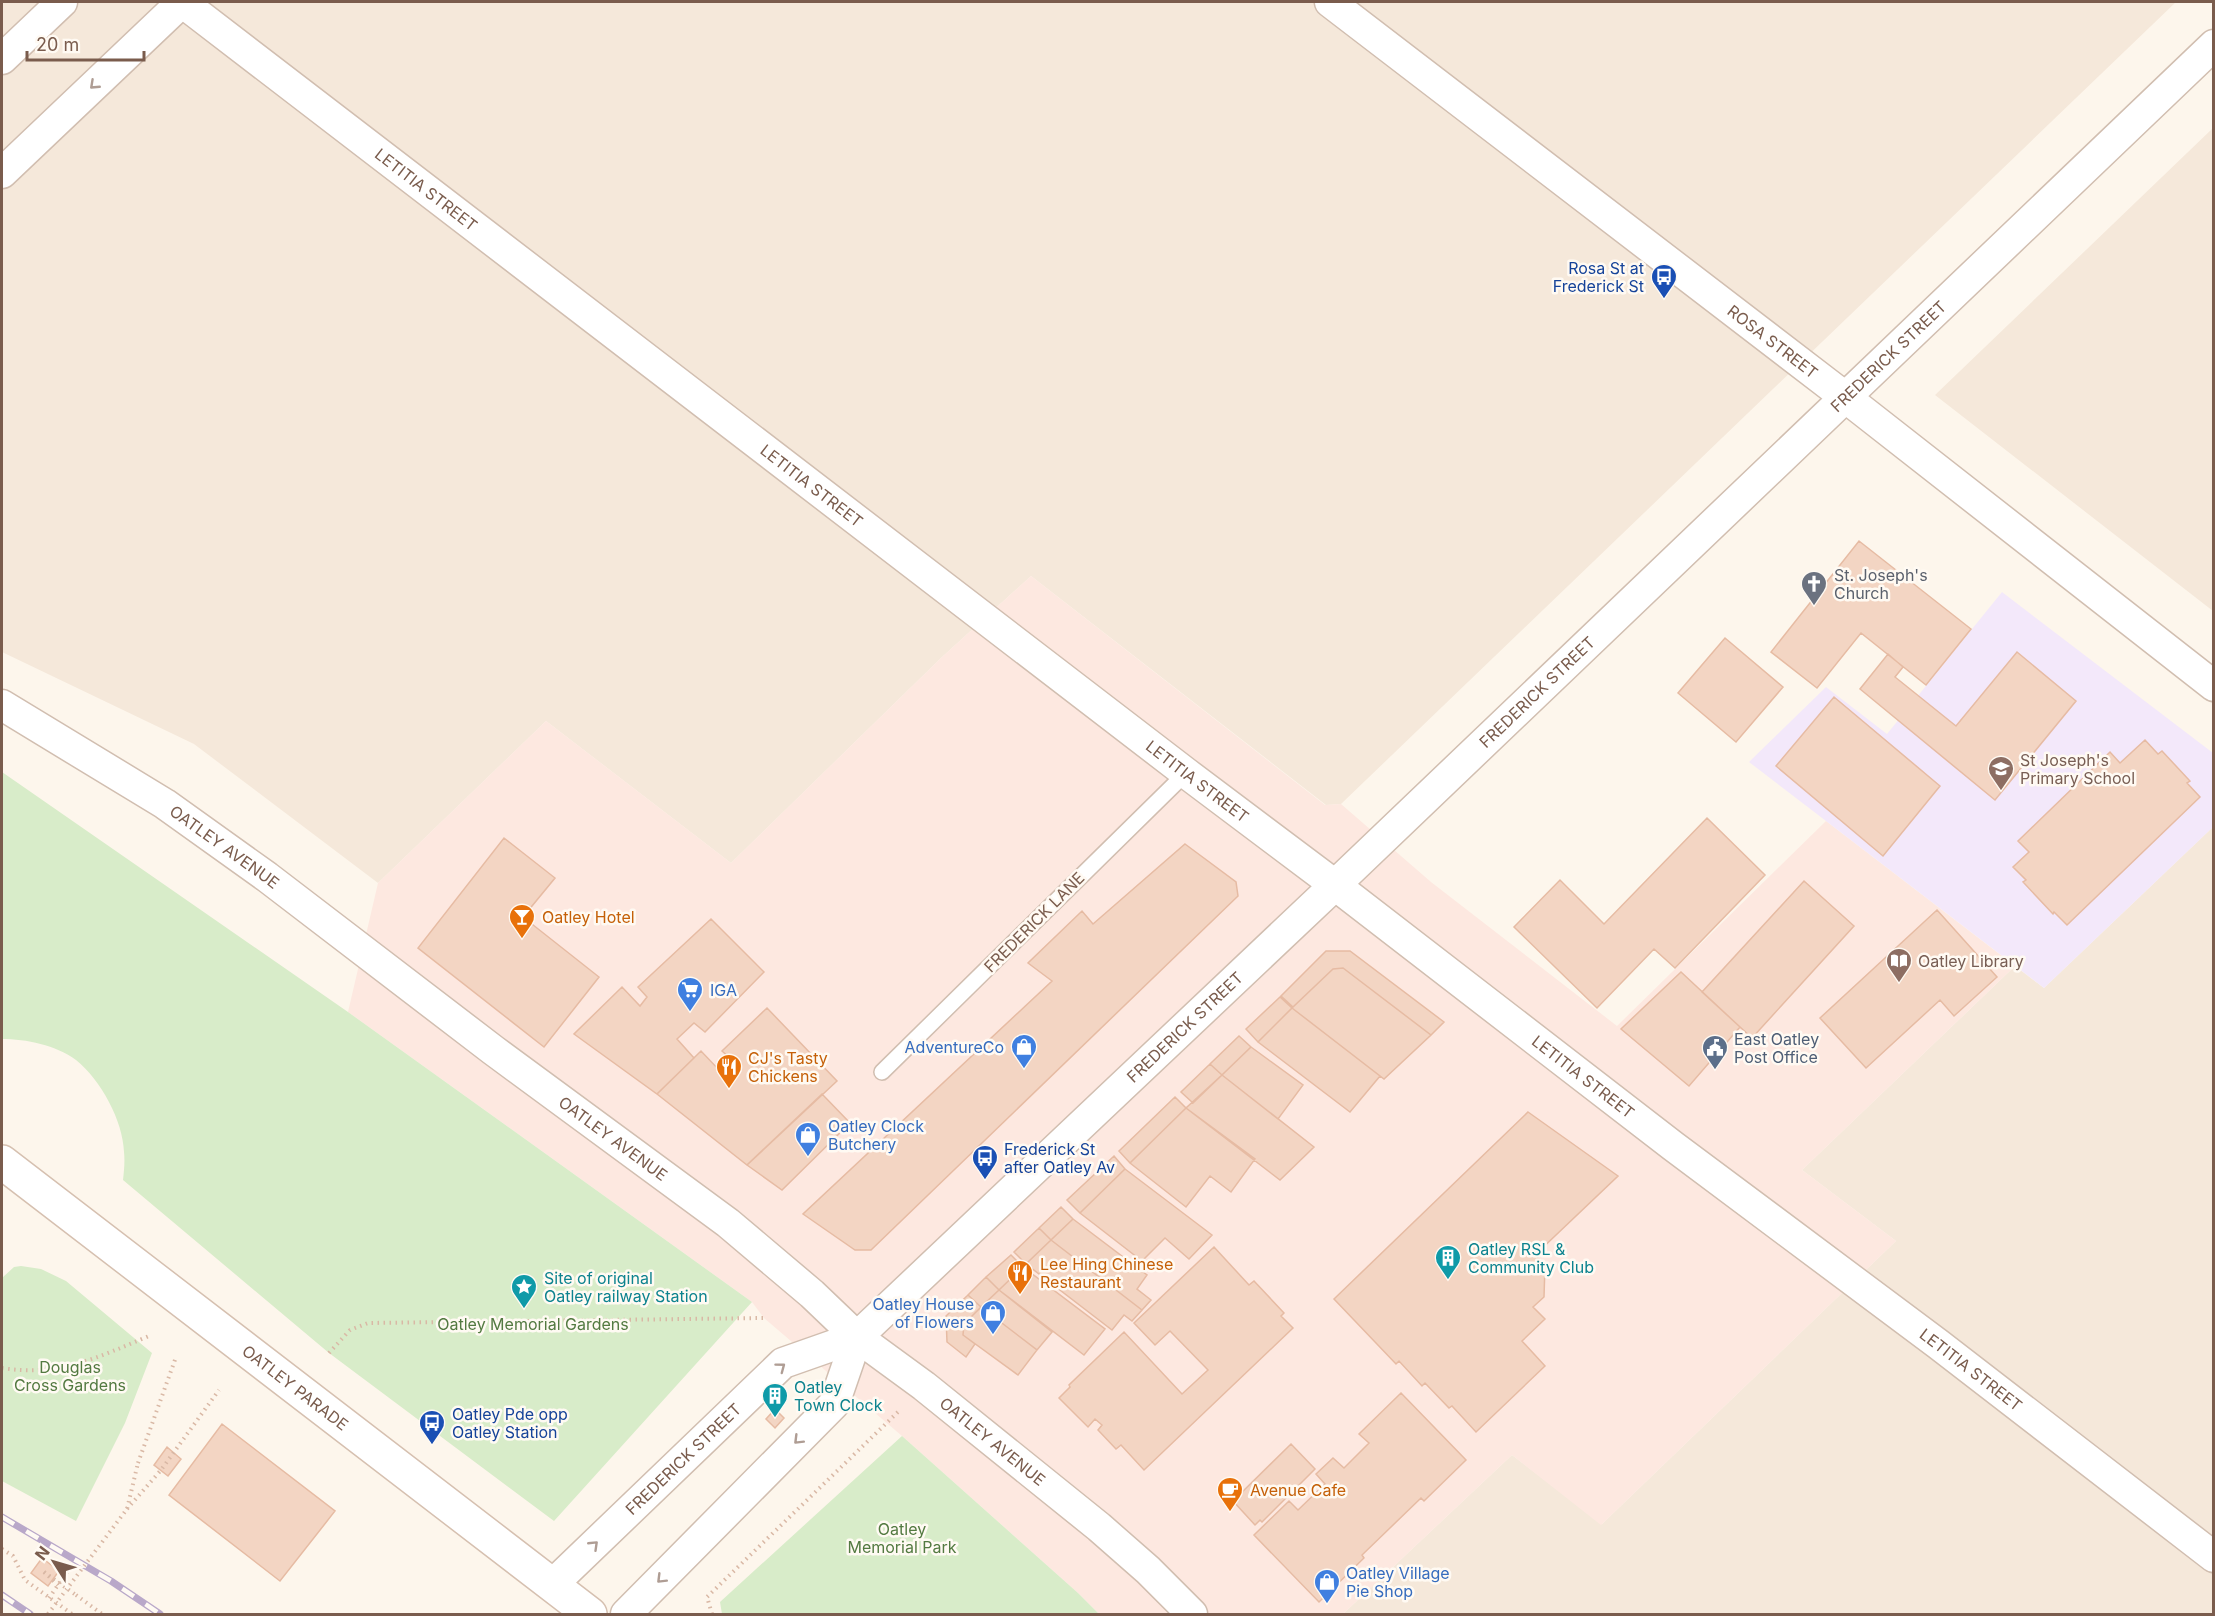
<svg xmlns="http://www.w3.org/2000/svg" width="2215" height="1616" font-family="Inter,sans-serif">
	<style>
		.residential { fill: #f5e8da }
		.commercial { fill: #fde8e0 }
		.education { fill: #f3e8fa }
		.green { fill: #d8ecc9 }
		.building { fill: #f3d5c3; stroke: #e6bba3; stroke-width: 1.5 }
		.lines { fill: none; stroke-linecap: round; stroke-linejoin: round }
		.lane-casing { stroke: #d1beb0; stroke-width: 18 }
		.street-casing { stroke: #d1beb0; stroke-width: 33 }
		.secondary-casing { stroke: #d6c0b0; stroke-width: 36 }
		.path { stroke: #d9b8a5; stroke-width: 4; stroke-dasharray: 1.5 4.5; stroke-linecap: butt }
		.lane { stroke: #fff; stroke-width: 15 }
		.street { stroke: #fff; stroke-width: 30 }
		.secondary { stroke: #fff; stroke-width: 33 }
		.rail-casing { stroke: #b9a8c9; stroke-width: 7 }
		.rail { stroke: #fffaf3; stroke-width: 4.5; stroke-dasharray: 14; stroke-linecap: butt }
		.path-bridge { stroke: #d9b8a5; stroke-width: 4; stroke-dasharray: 1.5 4.5; stroke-linecap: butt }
		.oneway { stroke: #af9d94 }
		.labels { text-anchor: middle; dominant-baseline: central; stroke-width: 5; stroke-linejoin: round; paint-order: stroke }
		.street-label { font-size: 16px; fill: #7a5c4d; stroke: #fffaf3 }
		.transit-label { font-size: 16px; fill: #164399; stroke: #fffaf3; text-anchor: start }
		.worship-label { font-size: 16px; fill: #5b616d; stroke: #fffaf3; text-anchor: start }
		.education-label { font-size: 16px; fill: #785e54; stroke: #fffaf3; text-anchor: start }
		.food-label { font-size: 16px; fill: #c56008; stroke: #fffaf3; text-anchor: start }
		.shop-label { font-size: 16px; fill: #366cbe; stroke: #fffaf3; text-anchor: start }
		.service-label { font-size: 16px; fill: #4e5e75; stroke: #fffaf3; text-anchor: start }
		.culture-label { font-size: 16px; fill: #0d838f; stroke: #fffaf3; text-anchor: start }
		.park-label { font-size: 16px; fill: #537a41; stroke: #fffaf3 }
	</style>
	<rect width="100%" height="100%" fill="#fdf6ec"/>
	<path class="residential" d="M 2,2 L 2176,2 L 1341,804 L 1326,805 L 1031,576 L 941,658 L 731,863 L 546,721 L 378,883 L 194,744 L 2,652 Z
		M 2213,128 L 2213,611 L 1935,395 Z
		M 2213,827 L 2213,1614 L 1343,1614 L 1512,1455 L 1602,1524 L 1896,1241 L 1802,1170 L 2015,966 L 2044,988 Z"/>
	<path class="commercial" d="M 1031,576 L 1325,805 L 1341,804 L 1431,882 L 1617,1026 L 1826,821 L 2015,966 L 1802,1170 L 1896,1241 L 1601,1525 L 1512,1455 L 1343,1614 L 1099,1614 L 1078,1593 L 902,1436 L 764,1318 L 752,1302 L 348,1012 L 378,883 L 546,721 L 731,863 L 941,658 Z"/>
	<path class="education" d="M 2002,592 L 2213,753 L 2213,827 L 2044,988 L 1749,762 L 1826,687 L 1887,734 Z"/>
	<path class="green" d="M 2,772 L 348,1012 L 752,1302 L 554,1521 L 329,1353 L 123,1180 C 124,1171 125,1162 124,1152 C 123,1121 101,1080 76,1060 C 56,1045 26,1039 2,1039 Z
		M 21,1266 L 41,1269 L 66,1281 L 152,1353 L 125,1423 L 76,1521 L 2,1481 L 2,1278 L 14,1267 Z
		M 902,1436 L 1078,1593 L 1099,1614 L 722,1614 L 720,1602 Z"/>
	<path class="building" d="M 1859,541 L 1971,629 L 1926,685 L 1861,633 L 1817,688 L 1771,652 Z
		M 1725,638 L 1783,687 L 1736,742 L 1678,693 Z
		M 2017,652 L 2076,701 L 1995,800 L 1860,689 L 1888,654 L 1903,667 L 1895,677 L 1956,726 Z
		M 1834,697 L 1940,786 L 1883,856 L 1776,766 Z
		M 2145,740 L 2158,754 L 2162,751 L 2190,781 L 2187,783 L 2200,797 L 2067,925 L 2054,912 L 2053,914 L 2023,882 L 2026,880 L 2013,867 L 2029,852 L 2018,841 L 2110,752 L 2120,763 Z
		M 1707,818 L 1765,875 L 1675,968 L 1654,949 L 1597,1008 L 1514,927 L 1560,880 L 1604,924 Z
		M 504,838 L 555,878 L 523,917 L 599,977 L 544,1047 L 418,948 Z
		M 1185,844 L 1236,882 L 1238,896 L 871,1250 L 855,1250 L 803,1214 L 1052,981 L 1028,963 L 1082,911 L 1093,924 Z
		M 1804,881 L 1854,926 L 1752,1038 L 1702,992 Z
		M 1937,910 L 1997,977 L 1954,1016 L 1940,1000 L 1866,1068 L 1820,1018 Z
		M 711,919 L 764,972 L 705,1032 L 694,1023 L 677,1039 L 694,1058 L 657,1094 L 574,1034 L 622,987 L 640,1006 L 647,997 L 638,987 Z
		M 1326,951 L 1350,951 L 1444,1022 L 1431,1035 L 1343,968 L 1333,969 L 1293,1007 L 1281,996 Z
		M 1343,968 L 1431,1035 L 1384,1079 L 1292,1008 L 1333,969 Z
		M 1681,972 L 1740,1027 L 1689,1086 L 1621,1029 Z
		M 1280,997 L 1292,1008 L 1258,1042 L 1246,1029 Z
		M 767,1008 L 837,1081 L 747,1165 L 657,1094 L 701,1051 L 721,1072 L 733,1061 L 722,1051 Z
		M 1292,1008 L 1380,1076 L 1350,1112 L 1258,1042 Z
		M 1239,1036 L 1251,1047 L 1222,1075 L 1210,1064 Z
		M 1251,1047 L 1303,1085 L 1278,1119 L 1222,1075 Z
		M 1210,1064 L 1222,1075 L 1193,1103 L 1181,1092 Z
		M 1222,1075 L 1314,1147 L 1280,1180 L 1186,1108 Z
		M 822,1094 L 850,1123 L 782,1190 L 747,1165 Z
		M 1175,1097 L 1186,1108 L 1130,1163 L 1119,1151 Z
		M 1186,1108 L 1255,1159 L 1231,1192 L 1210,1176 L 1186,1207 L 1130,1163 Z
		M 1528,1112 L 1618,1176 L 1535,1255 L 1545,1265 L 1544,1297 L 1533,1307 L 1545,1319 L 1522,1341 L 1545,1366 L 1476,1432 L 1452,1406 L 1449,1408 L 1425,1383 L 1422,1386 L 1399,1361 L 1396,1364 L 1334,1299 Z
		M 1114,1156 L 1125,1169 L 1080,1213 L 1067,1200 Z
		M 1125,1169 L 1212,1235 L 1189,1259 L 1165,1238 L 1142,1261 L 1080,1213 Z
		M 1061,1207 L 1073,1219 L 1051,1240 L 1039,1228 Z
		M 1073,1219 L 1147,1275 L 1137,1289 L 1151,1300 L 1142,1310 L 1051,1240 Z
		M 1039,1228 L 1051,1240 L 1026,1264 L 1014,1252 Z
		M 1051,1240 L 1142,1310 L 1132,1321 L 1124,1315 L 1112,1330 L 1026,1264 Z
		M 1214,1247 L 1249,1285 L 1254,1281 L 1284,1313 L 1281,1316 L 1293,1328 L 1144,1470 L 1121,1445 L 1116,1449 L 1098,1430 L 1102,1425 L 1095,1419 L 1088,1427 L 1059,1398 L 1070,1387 L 1069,1385 L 1124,1332 L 1182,1394 L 1208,1370 L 1170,1331 L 1155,1345 L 1134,1323 Z
		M 1011,1255 L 1023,1267 L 999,1290 L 986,1277 Z
		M 1023,1267 L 1105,1329 L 1084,1355 L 999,1290 Z
		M 986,1277 L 999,1290 L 981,1307 L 968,1295 Z
		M 999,1290 L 1052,1332 L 1037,1350 L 981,1307 Z
		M 968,1295 L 981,1307 L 964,1324 L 963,1335 L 975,1344 L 966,1357 L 947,1342 L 946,1316 Z
		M 981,1307 L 1037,1350 L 1018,1375 L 963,1335 L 964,1324 Z
		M 1401,1393 L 1466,1460 L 1424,1501 L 1421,1498 L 1362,1555 L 1364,1558 L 1319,1602 L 1254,1535 L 1289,1501 L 1298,1510 L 1325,1484 L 1316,1474 L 1333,1458 L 1344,1468 L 1369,1443 L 1359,1434 Z
		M 775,1409 L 784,1418 L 775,1428 L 766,1419 Z
		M 222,1424 L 335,1511 L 280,1581 L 169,1495 Z
		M 1291,1444 L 1315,1469 L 1262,1522 L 1260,1520 L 1255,1525 L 1233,1501 Z
		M 167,1447 L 181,1459 L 168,1476 L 154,1465 Z
		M 42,1558 L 59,1571 L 48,1586 L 31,1573 Z"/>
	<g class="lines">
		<defs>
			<path id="lane" d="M 882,1072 L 1186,773"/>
			<g id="street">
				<path id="s1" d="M 182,2 L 1186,773 L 1335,885 L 1673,1146 L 1938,1344 L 2214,1557"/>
				<path id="s2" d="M 1330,2 L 1845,397 L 2214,686"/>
				<path d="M 2,59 L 62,2"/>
				<path d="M 2,173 L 182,2"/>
				<path id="s3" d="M 2,705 L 165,804 L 267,877 L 493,1050 L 728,1223 L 812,1294 L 857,1337 L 924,1386 L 1099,1527 L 1148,1570 L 1192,1614"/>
				<path id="s4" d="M 552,1585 L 783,1363 L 857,1337 L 1335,885 L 2214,45"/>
				<path d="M 626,1614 L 834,1404 L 857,1337"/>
			</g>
			<g id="secondary">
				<path id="s5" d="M 2,1162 L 590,1614"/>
			</g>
		</defs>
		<use href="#lane" class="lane-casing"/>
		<use href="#street" class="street-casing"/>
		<use href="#secondary" class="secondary-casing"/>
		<path class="path" d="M 329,1353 L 350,1330 L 368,1323 L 764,1318
			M 2,1368 C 58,1377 99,1357 149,1336
			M 138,1463 L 176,1357
			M 127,1509 L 161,1470 L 219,1390
			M 2,1549 L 13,1556 L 25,1580 L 72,1614
			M 44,1572 L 58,1585
			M 76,1595 L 102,1614
			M 49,1598 L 69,1569
			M 712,1614 L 707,1597 L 900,1410"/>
		<use href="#lane" class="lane"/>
		<use href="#street" class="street"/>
		<use href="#secondary" class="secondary"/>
		<defs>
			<path id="rail" d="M 2,1517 L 111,1581 L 160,1614
				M 2,1595 L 30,1614"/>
		</defs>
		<use href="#rail" class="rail-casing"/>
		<use href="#rail" class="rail"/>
		<path class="path-bridge" d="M 44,1572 L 76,1595
			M 48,1614 L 127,1509 L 138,1463"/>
	</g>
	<defs><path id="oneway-chevron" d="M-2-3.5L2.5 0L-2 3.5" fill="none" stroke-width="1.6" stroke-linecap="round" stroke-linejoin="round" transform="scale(1.5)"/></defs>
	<g class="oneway">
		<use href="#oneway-chevron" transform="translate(94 85) rotate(137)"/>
		<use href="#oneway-chevron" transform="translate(781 1367) rotate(-37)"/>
		<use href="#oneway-chevron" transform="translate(798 1440) rotate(135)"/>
		<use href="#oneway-chevron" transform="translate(594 1545) rotate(-44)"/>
		<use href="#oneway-chevron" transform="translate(661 1579) rotate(135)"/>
	</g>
	<defs>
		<symbol id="bus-pin" viewBox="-11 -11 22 30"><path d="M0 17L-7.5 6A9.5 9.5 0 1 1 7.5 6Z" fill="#1a4fb4" stroke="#fffaf3"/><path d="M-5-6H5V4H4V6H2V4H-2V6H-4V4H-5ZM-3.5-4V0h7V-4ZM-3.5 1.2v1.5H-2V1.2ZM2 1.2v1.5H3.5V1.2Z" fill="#fff"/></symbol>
		<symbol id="church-pin" viewBox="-11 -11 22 30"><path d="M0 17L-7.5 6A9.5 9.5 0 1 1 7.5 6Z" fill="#6b7280" stroke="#fffaf3"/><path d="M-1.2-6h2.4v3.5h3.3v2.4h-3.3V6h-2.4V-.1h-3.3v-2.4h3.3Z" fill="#fff"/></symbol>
		<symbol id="school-pin" viewBox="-11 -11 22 30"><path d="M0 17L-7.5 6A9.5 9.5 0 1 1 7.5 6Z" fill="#8d6e63" stroke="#fffaf3"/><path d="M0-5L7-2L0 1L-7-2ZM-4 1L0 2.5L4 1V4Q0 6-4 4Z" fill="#fff"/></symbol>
		<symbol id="bar-pin" viewBox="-11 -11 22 30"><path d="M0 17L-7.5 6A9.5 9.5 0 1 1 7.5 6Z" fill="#e8710a" stroke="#fffaf3"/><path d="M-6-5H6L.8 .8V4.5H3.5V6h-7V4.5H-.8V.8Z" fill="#fff"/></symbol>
		<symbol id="library-pin" viewBox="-11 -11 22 30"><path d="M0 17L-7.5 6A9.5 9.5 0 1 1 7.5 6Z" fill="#8d6e63" stroke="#fffaf3"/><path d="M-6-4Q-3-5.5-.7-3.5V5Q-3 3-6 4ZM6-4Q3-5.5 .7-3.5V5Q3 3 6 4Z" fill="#fff"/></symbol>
		<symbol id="supermarket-pin" viewBox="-11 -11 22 30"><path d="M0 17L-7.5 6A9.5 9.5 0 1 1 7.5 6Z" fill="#3f7fe0" stroke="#fffaf3"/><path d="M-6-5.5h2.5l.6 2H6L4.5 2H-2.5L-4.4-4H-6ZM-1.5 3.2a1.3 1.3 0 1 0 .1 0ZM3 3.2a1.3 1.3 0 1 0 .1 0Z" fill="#fff"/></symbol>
		<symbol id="shop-pin" viewBox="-11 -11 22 30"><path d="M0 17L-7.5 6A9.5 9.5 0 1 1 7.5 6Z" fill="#3f7fe0" stroke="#fffaf3"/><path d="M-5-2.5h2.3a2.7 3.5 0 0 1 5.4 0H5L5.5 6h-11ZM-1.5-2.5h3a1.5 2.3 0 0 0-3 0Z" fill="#fff"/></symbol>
		<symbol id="civic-pin" viewBox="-11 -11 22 30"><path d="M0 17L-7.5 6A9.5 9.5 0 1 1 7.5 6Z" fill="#5c6f8a" stroke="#fffaf3"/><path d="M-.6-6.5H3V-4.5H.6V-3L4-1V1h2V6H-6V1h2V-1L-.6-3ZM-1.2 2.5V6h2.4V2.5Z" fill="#fff"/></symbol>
		<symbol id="restaurant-pin" viewBox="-11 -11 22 30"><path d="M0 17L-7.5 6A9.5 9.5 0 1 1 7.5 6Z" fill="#e8710a" stroke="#fffaf3"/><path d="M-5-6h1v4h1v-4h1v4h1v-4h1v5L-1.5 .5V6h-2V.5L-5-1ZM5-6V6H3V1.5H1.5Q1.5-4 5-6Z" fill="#fff"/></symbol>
		<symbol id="building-pin" viewBox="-11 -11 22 30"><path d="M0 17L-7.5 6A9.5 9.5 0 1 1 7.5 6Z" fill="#0f9aa8" stroke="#fffaf3"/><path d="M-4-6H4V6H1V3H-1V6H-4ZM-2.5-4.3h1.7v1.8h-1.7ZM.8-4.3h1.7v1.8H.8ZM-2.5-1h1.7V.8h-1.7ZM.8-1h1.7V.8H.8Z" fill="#fff"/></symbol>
		<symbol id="sight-pin" viewBox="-11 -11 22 30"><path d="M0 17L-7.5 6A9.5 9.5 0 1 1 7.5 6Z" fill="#0f9aa8" stroke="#fffaf3"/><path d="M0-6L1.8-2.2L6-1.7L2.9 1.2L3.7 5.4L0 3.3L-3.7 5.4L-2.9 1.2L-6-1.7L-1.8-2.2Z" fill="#fff"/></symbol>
		<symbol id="cafe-pin" viewBox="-11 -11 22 30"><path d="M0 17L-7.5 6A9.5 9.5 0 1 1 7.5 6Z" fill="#e8710a" stroke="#fffaf3"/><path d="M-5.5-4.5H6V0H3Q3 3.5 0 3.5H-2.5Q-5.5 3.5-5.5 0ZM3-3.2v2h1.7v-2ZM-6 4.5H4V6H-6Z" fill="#fff"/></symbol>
	</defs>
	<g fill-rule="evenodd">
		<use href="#bus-pin" x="1649" y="262" width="30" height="40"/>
		<use href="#church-pin" x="1799" y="569" width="30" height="40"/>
		<use href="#school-pin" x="1986" y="754" width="30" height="40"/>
		<use href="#bar-pin" x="507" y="902" width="30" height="40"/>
		<use href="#library-pin" x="1884" y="946" width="30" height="40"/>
		<use href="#supermarket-pin" x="675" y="975" width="30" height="40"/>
		<use href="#shop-pin" x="1009" y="1032" width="30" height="40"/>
		<use href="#civic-pin" x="1700" y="1033" width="30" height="40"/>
		<use href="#restaurant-pin" x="714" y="1052" width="30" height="40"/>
		<use href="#shop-pin" x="793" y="1120" width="30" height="40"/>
		<use href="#bus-pin" x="970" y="1143" width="30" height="40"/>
		<use href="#building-pin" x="1433" y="1243" width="30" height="40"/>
		<use href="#restaurant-pin" x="1005" y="1258" width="30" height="40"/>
		<use href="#sight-pin" x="509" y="1272" width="30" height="40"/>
		<use href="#shop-pin" x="978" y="1298" width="30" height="40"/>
		<use href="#building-pin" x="760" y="1381" width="30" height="40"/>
		<use href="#bus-pin" x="417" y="1408" width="30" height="40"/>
		<use href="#cafe-pin" x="1215" y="1475" width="30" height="40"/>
		<use href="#shop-pin" x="1312" y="1567" width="30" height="40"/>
	</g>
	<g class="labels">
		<g class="street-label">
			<text stroke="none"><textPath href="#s1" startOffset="308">LETITIA STREET</textPath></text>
			<text stroke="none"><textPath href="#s2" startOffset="558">ROSA STREET</textPath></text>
			<text stroke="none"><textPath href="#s4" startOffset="1822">FREDERICK STREET</textPath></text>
			<text stroke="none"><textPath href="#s1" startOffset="794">LETITIA STREET</textPath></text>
			<text stroke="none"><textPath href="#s4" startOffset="1336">FREDERICK STREET</textPath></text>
			<text stroke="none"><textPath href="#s1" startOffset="1280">LETITIA STREET</textPath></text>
			<text stroke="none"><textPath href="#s3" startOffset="264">OATLEY AVENUE</textPath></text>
			<text transform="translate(1034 922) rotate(-45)">FREDERICK LANE</text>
			<text stroke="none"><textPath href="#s4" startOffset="850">FREDERICK STREET</textPath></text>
			<text stroke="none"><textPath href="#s1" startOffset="1766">LETITIA STREET</textPath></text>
			<text stroke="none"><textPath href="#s3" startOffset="750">OATLEY AVENUE</textPath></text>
			<text stroke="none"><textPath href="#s1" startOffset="2252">LETITIA STREET</textPath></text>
			<text stroke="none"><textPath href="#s5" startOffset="370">OATLEY PARADE</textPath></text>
			<text stroke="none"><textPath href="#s3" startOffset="1236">OATLEY AVENUE</textPath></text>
			<text stroke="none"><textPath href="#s4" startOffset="182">FREDERICK STREET</textPath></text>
		</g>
		<g class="transit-label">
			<text x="1644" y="268" text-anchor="end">Rosa St at<tspan x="1644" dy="18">Frederick St</tspan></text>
			<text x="1004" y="1149">Frederick St<tspan x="1004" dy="18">after Oatley Av</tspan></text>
			<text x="452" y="1414">Oatley Pde opp<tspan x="452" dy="18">Oatley Station</tspan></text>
		</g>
		<g class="worship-label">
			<text x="1834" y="575">St. Joseph's<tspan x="1834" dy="18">Church</tspan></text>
		</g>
		<g class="education-label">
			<text x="2020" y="760">St Joseph's<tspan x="2020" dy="18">Primary School</tspan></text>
			<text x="1918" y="961">Oatley Library</text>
		</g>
		<g class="food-label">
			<text x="542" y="917">Oatley Hotel</text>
			<text x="748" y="1058">CJ's Tasty<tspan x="748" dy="18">Chickens</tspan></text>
			<text x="1040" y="1264">Lee Hing Chinese<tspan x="1040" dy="18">Restaurant</tspan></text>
			<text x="1250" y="1490">Avenue Cafe</text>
		</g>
		<g class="shop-label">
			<text x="710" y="990">IGA</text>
			<text x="1004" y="1047" text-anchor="end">AdventureCo</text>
			<text x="828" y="1126">Oatley Clock<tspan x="828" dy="18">Butchery</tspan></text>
			<text x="974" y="1304" text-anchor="end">Oatley House<tspan x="974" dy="18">of Flowers</tspan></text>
			<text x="1346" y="1573">Oatley Village<tspan x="1346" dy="18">Pie Shop</tspan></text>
		</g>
		<g class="service-label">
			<text x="1734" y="1039">East Oatley<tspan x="1734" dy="18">Post Office</tspan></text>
		</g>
		<g class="culture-label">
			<text x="1468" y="1249">Oatley RSL &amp;<tspan x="1468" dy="18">Community Club</tspan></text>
			<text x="544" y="1278">Site of original<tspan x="544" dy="18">Oatley railway Station</tspan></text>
			<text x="794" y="1387">Oatley<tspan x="794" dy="18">Town Clock</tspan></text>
		</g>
		<g class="park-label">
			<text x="533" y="1324">Oatley Memorial Gardens</text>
			<text x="70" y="1367">Douglas<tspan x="70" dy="18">Cross Gardens</tspan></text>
			<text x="902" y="1529">Oatley<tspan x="902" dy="18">Memorial Park</tspan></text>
		</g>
	</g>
	<rect width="2215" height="1616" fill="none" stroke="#7a5c4d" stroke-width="6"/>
	<g transform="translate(54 1562) rotate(307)" stroke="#fffaf3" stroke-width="4.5" paint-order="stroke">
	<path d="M0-4.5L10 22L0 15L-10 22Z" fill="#7a5c4d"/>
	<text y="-9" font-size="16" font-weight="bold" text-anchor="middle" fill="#7a5c4d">N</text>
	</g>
	<path d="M27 51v9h117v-9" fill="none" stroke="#7a5c4d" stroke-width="3"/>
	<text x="36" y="51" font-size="18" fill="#7a5c4d" stroke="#fffaf3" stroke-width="4.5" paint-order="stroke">20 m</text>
</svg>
